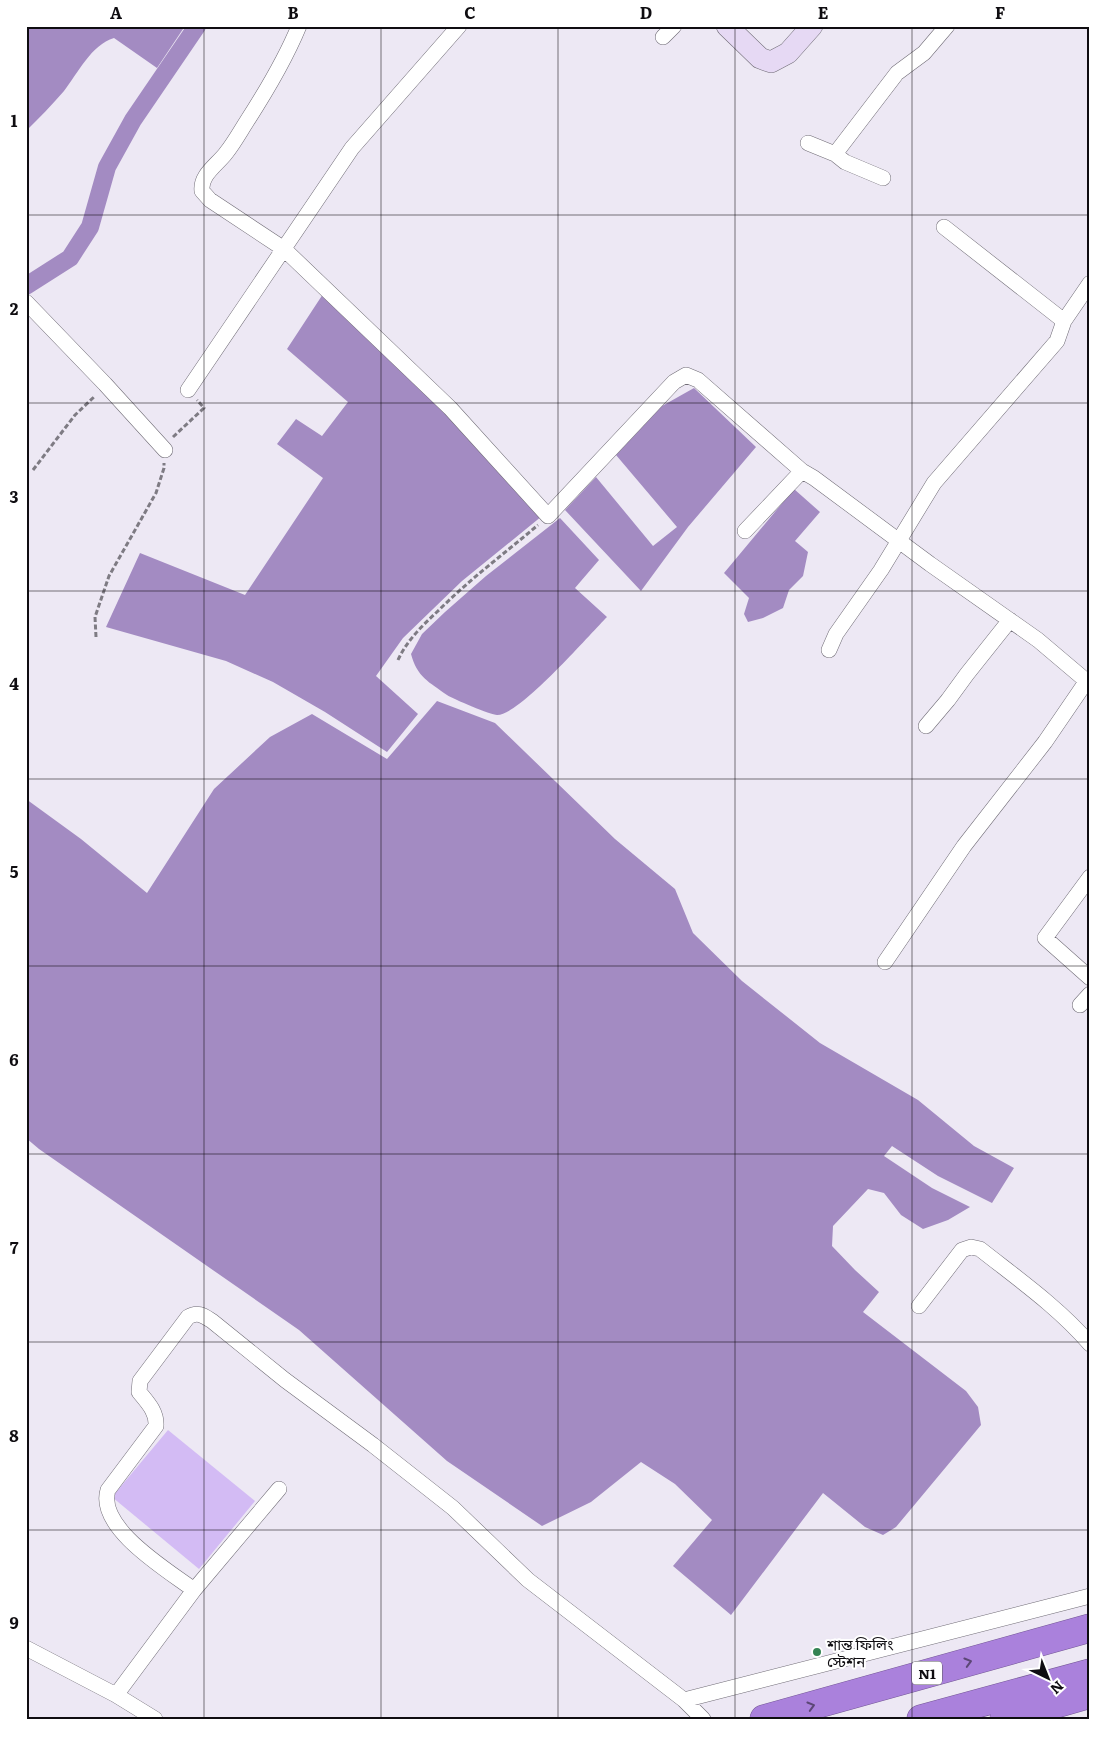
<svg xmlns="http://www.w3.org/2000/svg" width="1116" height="1745" font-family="Literata,'Noto Sans Bengali',serif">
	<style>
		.green { fill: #d3bbf4 }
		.water { fill: #a38bc2 }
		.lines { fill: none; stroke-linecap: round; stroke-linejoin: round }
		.canal { stroke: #a38bc2; stroke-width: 18 }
		.street-casing { stroke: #706c76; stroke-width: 16 }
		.secondary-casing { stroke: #706c76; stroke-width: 22 }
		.highway-casing { stroke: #745895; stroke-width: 29 }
		.path { stroke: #7e7b83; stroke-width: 3; stroke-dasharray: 5 2.5; stroke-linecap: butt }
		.street { stroke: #fff; stroke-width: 15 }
		.secondary { stroke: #e6d9f4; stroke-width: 21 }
		.highway { stroke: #aa81dc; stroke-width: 28 }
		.oneway { stroke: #5c4776 }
		.grid { fill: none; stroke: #0f0d11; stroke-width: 1; stroke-opacity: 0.55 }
		.poi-dot { fill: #348353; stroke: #fff; stroke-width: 2 }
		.labels { text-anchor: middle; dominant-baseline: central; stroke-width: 4; stroke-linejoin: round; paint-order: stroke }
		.shield { fill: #fff; stroke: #575658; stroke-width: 1 }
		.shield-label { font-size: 14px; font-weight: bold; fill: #0f0d11 }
		.poi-label { font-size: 15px; fill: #0f0d11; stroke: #fff; text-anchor: start }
		.neatline { fill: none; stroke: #0f0d11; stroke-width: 2 }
		.grid-label { font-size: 16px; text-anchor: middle; font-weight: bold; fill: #0f0d11 }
	</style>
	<rect width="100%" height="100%" fill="#ede8f4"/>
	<path class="green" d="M 168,1430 L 255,1501 L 199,1569 L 112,1497 Z"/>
	<path class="water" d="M 26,26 L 185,26 L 157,68 L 114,38 C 91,45 78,73 64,91 C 52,105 39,118 26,131 Z
		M 323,294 L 422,389 L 542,516 L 462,581 L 403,638 L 376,676 L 418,714 L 387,752 L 325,712 L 273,682 L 226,661 L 106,627 L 140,553 L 245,595 L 323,478 L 277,444 L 296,419 L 322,436 L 348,402 L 287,349 Z
		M 694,388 L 756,447 L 688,527 L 641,591 L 565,510 L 596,477 L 653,546 L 677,527 L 616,455 L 662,406 Z
		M 794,489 L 820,512 L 795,541 L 808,552 L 803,576 L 789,590 L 783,608 L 763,618 L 748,622 L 744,614 L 749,598 L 724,573 Z
		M 560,518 L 599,560 L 575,588 L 607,617 C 589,635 519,716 497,715 C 491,715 453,699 447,695 C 429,682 417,677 411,654 L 422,634 L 445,612 L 486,576 Z
		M 437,701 L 495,723 L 615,839 L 675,889 L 693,933 L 742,981 L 820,1043 L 918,1100 L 974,1146 L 1014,1168 L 992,1203 L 938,1176 L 892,1146 L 884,1156 L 932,1188 L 970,1207 L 948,1220 L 923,1229 L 901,1215 L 884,1193 L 868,1189 L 833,1226 L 832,1246 L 855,1270 L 879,1292 L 863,1312 L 966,1391 L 978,1407 L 981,1425 L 896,1527 L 883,1535 L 865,1527 L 823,1493 L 731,1615 L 673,1566 L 712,1520 L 675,1484 L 641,1462 L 591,1502 L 542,1526 L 447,1461 L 299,1330 L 39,1149 L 26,1138 L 26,799 L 81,839 L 147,893 L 214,789 L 270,737 L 312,714 L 387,759 Z"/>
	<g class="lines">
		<path class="canal" d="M 26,286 L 70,258 L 90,227 L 107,167 L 133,120 L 197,26"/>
		<defs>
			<path id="street" d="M 299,26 C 285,60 267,90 247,121 C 240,132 234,143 226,153 C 217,165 200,175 202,191 L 210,200 L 284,249 L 450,408 L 548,516 L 674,382 L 686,375 L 698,380 L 802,471 L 814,478 L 930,564 L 1038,640 L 1090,684
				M 663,37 L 674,26
				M 808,143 L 835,154 L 845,162 L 883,178
				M 835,154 L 897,73 L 924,53 L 947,26
				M 944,227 L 1064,321
				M 26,302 L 105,384 L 165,450
				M 188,390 L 352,148 L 459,26
				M 745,531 L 802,471
				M 829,650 L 836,634 L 881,570 L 934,483 L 1057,341 L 1064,321 L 1090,283
				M 926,726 L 948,700 L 967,674 L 1010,620
				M 1090,877 L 1045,938 L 1090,978
				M 885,962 L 964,846 L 1045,742 L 1086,682
				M 1080,1005 L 1090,994
				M 919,1306 L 962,1250 L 971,1247 L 980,1249 C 1018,1279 1058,1307 1090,1344
				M 194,1590 C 169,1571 96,1528 108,1490 L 156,1426 C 157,1412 148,1403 139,1392 L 140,1381 L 188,1317 C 198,1311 204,1316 212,1321 L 285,1380 L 373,1445 L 453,1508 L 528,1580 L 684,1700 L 703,1719
				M 26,1648 L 116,1695 L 155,1719
				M 116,1695 L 194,1590 L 279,1489
				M 684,1700 L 1090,1596"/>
			<path id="secondary" d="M 727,26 L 760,58 L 771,62 L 788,53 L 812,26"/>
			<path id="highway" d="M 764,1719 L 1090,1628
				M 921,1719 L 1090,1673
				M 1004,1719 L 1090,1694"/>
		</defs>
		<use href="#street" class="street-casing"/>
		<use href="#secondary" class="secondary-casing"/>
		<use href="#highway" class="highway-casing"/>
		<path class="path" d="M 173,437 L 204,408 L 197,400
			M 33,470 L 75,415 L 95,396
			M 96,637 L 95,617 L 109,576 L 156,493 L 164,468 L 164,463
			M 398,660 C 407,640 423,625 439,610 C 470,579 505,553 538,525"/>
		<use href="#street" class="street"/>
		<use href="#secondary" class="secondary"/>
		<use href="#highway" class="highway"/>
	</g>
	<defs><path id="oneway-chevron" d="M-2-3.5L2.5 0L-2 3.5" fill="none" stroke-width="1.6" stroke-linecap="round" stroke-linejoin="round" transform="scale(1.25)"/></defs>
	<g class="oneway">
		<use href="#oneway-chevron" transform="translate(968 1662) rotate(-16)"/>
		<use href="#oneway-chevron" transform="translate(811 1706) rotate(-16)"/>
	</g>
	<path class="grid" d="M 204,26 L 204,1719M 381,26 L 381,1719M 558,26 L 558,1719M 735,26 L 735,1719M 912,26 L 912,1719M 26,215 L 1090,215M 26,403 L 1090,403M 26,591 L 1090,591M 26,779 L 1090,779M 26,966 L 1090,966M 26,1154 L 1090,1154M 26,1342 L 1090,1342M 26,1530 L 1090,1530"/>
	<circle class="poi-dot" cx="817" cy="1652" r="5"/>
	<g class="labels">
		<rect class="shield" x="912" y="1661.5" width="30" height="23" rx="4"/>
		<g class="shield-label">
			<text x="927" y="1673">N1</text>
		</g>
		<g class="poi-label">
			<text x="827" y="1643">শান্ত ফিলিং<tspan x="827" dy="17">স্টেশন</tspan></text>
		</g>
	</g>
	<rect width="1116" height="1745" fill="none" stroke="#ffffff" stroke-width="55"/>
	<g transform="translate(1048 1678) rotate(137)" stroke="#ffffff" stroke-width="4" paint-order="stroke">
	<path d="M0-4L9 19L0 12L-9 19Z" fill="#0f0d11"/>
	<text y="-8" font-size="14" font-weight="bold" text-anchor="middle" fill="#0f0d11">N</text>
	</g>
	<rect x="28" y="28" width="1060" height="1690" class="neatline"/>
	<g class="grid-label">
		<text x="116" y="19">A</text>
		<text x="293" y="19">B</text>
		<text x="470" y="19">C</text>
		<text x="646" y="19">D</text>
		<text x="823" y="19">E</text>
		<text x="1000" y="19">F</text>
		<text x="14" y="127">1</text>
		<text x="14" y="315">2</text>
		<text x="14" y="503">3</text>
		<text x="14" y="690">4</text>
		<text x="14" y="878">5</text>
		<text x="14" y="1066">6</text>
		<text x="14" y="1254">7</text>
		<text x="14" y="1442">8</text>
		<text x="14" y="1629">9</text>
	</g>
</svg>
